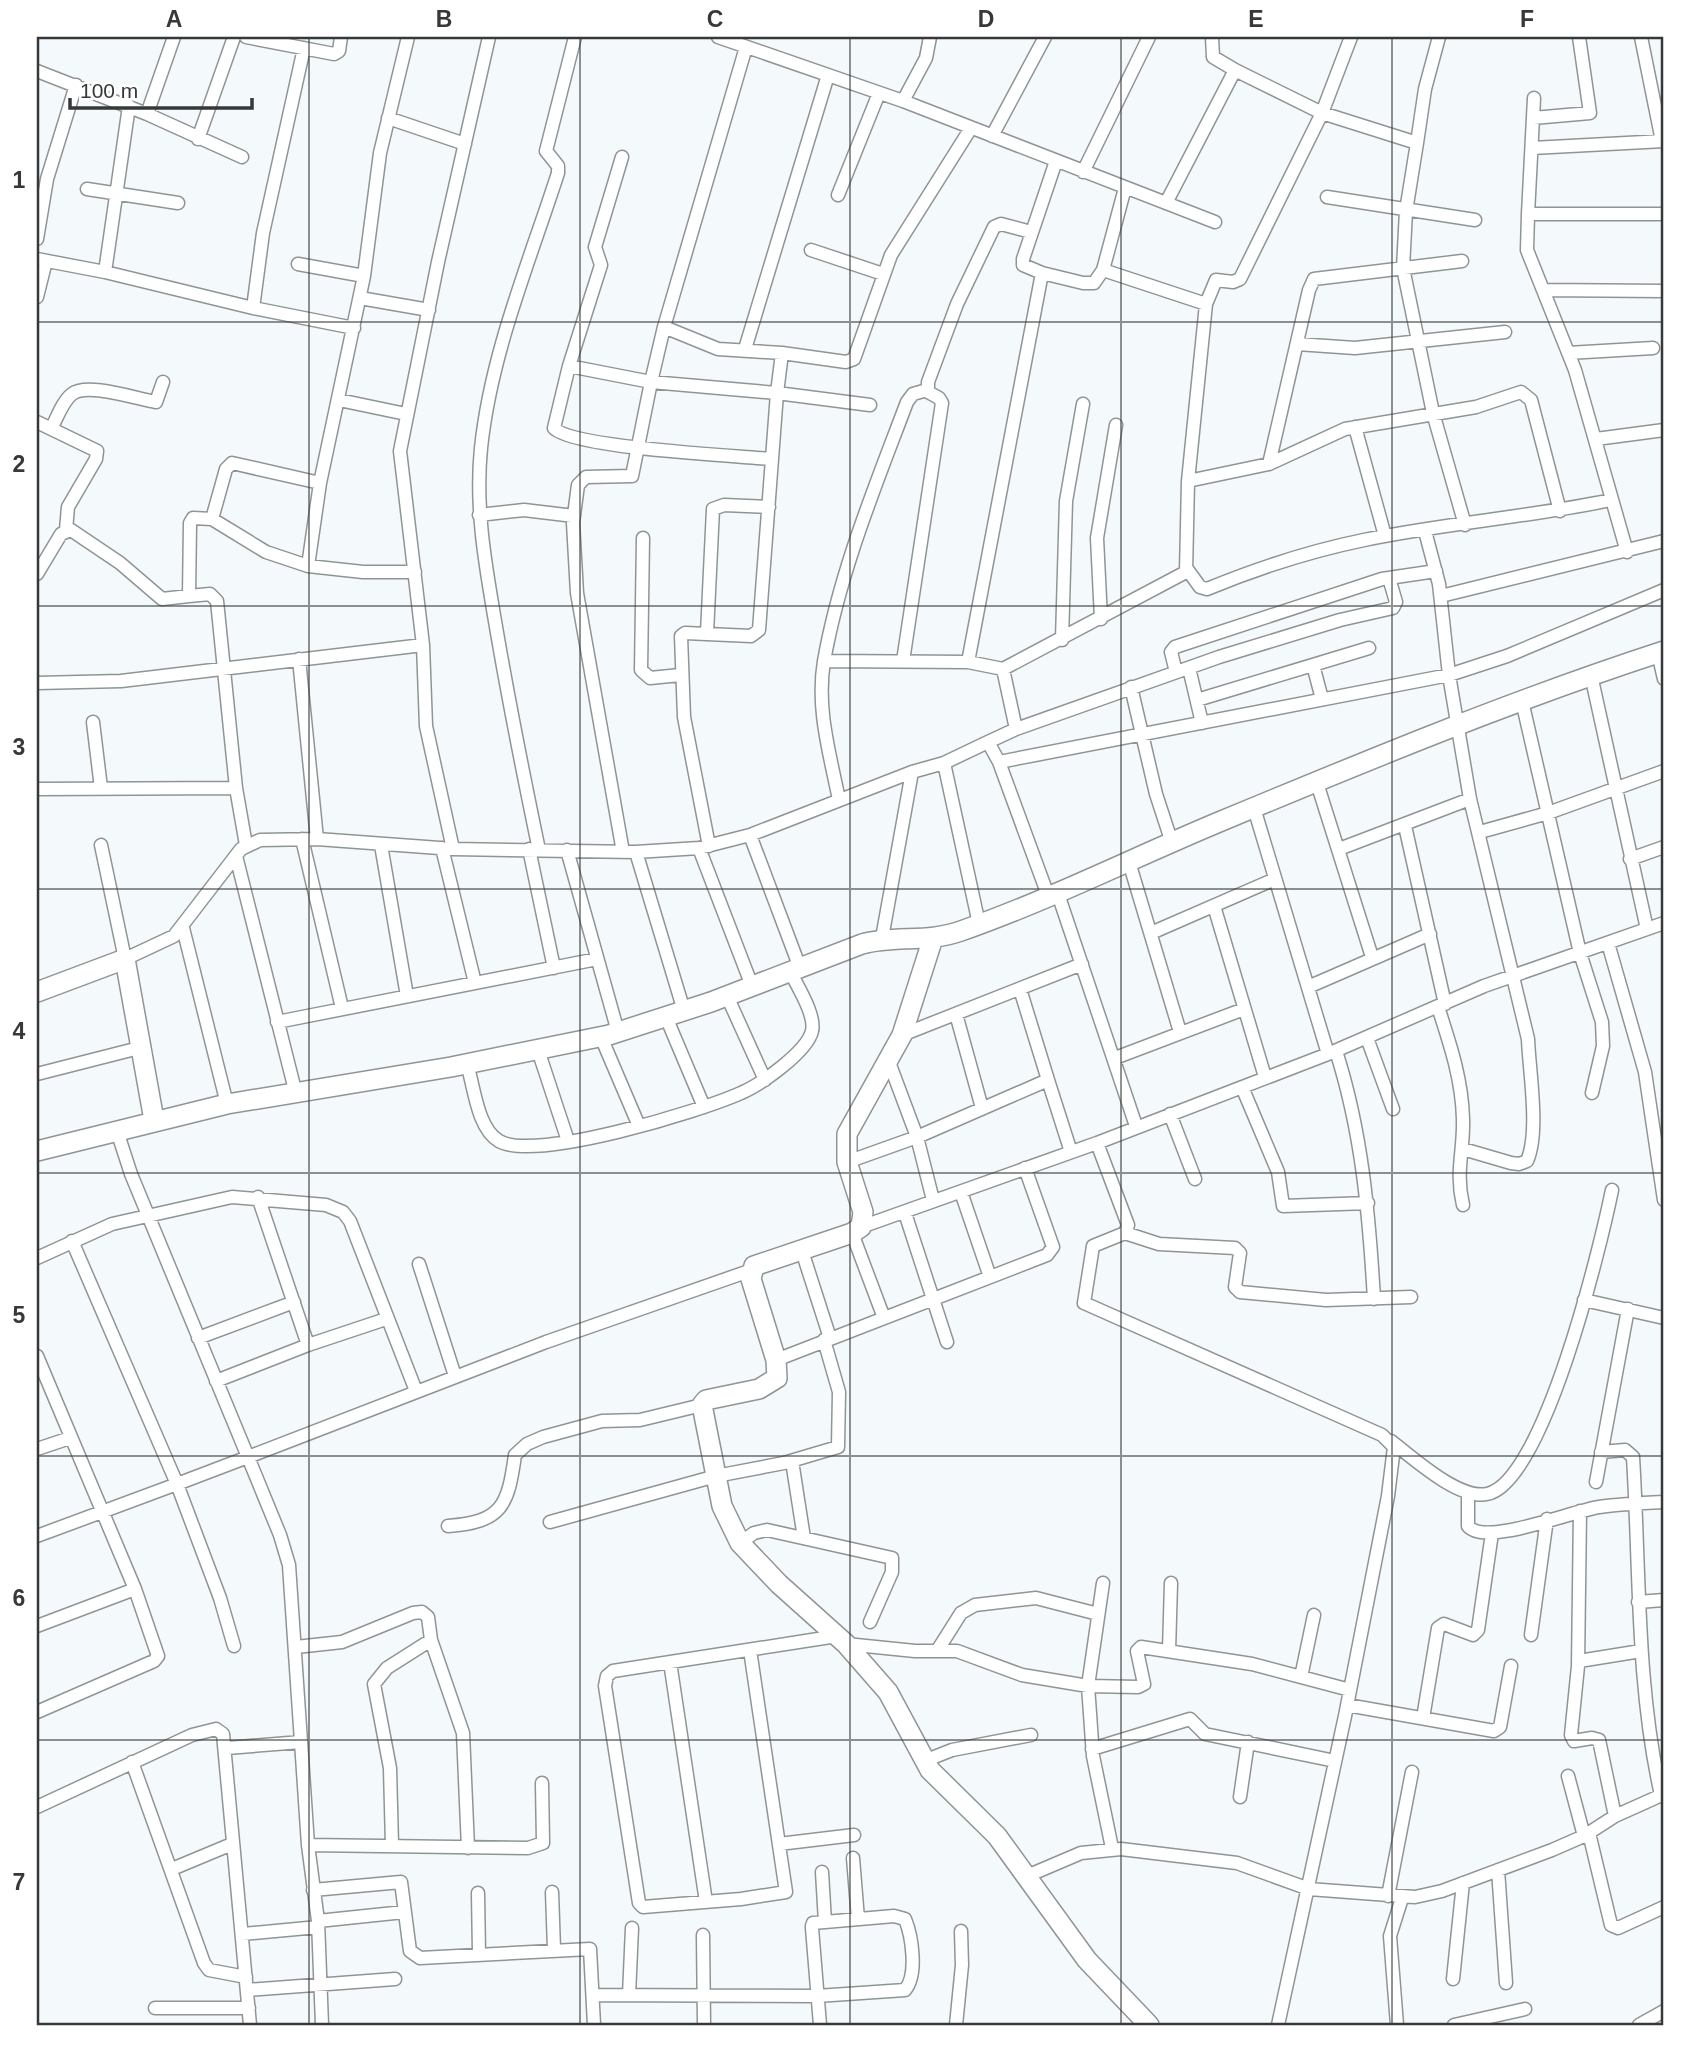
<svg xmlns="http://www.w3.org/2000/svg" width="1701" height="2062" font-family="Arial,sans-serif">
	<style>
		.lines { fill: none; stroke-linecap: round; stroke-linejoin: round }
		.street-casing { stroke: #909496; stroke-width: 15 }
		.secondary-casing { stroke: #909496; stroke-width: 22 }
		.street { stroke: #fff; stroke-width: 12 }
		.secondary { stroke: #fff; stroke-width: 19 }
		.grid { fill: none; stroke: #363839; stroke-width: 2; stroke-opacity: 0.55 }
		.neatline { fill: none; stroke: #363839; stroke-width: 2.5 }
		.grid-label { font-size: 23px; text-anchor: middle; font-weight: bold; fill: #363839 }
	</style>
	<rect width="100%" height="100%" fill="#f4f9fb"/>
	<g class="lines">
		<defs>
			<path id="street" d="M 246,37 L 334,54 L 339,51 L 341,37
				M 408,37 L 380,153 L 364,276 L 320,483 L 308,566 L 363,572 L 415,572
				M 718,37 L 903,101 L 1215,222
				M 1212,37 L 1213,57 L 1235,70
				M 1439,37 L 1425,89 L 1417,143 L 1406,211 L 1403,268 L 1433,413 L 1465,525
				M 1641,37 L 1662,141
				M 37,71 L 147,114 L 242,157
				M 903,101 L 926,58 L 930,37
				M 129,106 L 105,272 L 253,308 L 354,328
				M 147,114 L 174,37
				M 388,118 L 465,144
				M 1533,118 L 1590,113 L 1579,37
				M 992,136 L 1045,37
				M 198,139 L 234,37
				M 1532,148 L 1664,141
				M 622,157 L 595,247 L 601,265 L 569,366 L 554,428 C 571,448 738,456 772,459
				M 1083,172 L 1149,37
				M 87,189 L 178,203
				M 838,195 L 879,93
				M 1327,197 L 1475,220
				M 1166,203 L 1235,70 L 1322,113 L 1417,143
				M 1528,214 L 1534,98
				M 37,239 L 47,179 L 76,85
				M 811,250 L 883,274
				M 37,259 L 105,272
				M 298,264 L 364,276
				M 1103,270 L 1206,304
				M 1042,273 L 1083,283 L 1094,283 L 1103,270 L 1125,188
				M 1543,290 L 1664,291
				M 37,297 L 46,261
				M 360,298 L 429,310
				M 253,308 L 263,233 L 304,48
				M 1297,344 L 1355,348 L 1505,332
				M 745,349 L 828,75
				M 782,353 L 846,362 L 854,359 L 891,255 L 971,128
				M 1568,353 L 1653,348
				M 569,366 L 651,382 L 664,327 L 746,47
				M 339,400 L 406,414
				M 37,422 L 97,451 L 96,459 L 68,507 L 66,530
				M 1355,427 L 1385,536
				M 51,429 C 57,418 62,402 72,394 C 87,382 137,399 156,402 L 163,382
				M 1596,439 L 1664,430
				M 1269,464 L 1309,290 L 1314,279 L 1462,261
				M 1188,481 L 1269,464 L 1345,429 L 1476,407 L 1521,392 L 1531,400 L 1560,511
				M 479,515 L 524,510 L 574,516
				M 212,519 L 226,469 L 232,463 L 320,483
				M 1425,531 L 1439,584 L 1449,675 L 1470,799 L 1528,1039 C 1529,1070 1540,1132 1527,1161 L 1519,1164 L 1511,1163 L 1463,1149
				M 643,538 L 641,670 L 650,678 L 680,675
				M 1627,552 L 1575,370 L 1527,250 L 1528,214 L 1664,214
				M 1187,569 L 1200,587 L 1207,589 C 1258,568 1310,551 1364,540 C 1446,523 1530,517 1611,500
				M 37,574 L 61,534 L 71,530 L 120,563 L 162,599 L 189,596
				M 1441,596 L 1664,541
				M 1101,619 L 1097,538 L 1116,425
				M 707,633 L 713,509 L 724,505 L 769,507
				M 1062,640 L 1066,501 L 1083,404
				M 1658,653 L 1664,679
				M 299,659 L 317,839
				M 824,661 C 840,571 875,487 907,402 L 913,394 L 927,390
				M 903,661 L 942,403 L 939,398 L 928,392 L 928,382 L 957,304 L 994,227 L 1001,224 L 1031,232
				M 968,662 L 1042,273 L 1023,265 L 1023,259 L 1056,161
				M 1313,665 L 1322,699
				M 1189,668 L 1202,723
				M 1176,672 L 1171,652 L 1175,647 L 1382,579 L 1436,571
				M 1591,675 L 1647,929
				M 37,683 L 121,681 L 423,645
				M 1131,687 L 1156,794 L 1172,843
				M 1197,700 L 1369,648
				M 1522,701 L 1580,953 L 1602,1022 L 1603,1046 L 1592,1093
				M 93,722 L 101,788
				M 1016,729 L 1219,657 L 1340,620 L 1393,608 L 1396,602 L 1389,578
				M 988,742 L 1016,729 L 1003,669
				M 999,762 L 1449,675 L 1507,656 L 1664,590
				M 944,763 L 979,924
				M 1317,783 L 1372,957
				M 236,788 L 217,601 L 210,594 L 189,596 L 190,523 L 193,518 L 212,519 L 266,552 L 308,566
				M 37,789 L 236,788 L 246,845
				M 839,800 C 830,754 816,709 824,661 L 968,662 L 1003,669 L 1186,572 L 1188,481 L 1206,304 L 1216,280 L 1233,282 L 1240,279 L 1322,113 L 1351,37
				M 1254,808 L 1328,1054
				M 1405,826 L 1445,1004
				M 1480,832 L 1548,813 L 1664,771
				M 750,835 L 800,968
				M 302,839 L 342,1008
				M 101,845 L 125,959 L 174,936 L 241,849 L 260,840 L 317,839 L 453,849 L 636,852 L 699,848 L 750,835 L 912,772 L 944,763 L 988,742 L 999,762 L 1049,898
				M 381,845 L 407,996
				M 709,846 L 684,717 L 681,636 L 685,633 L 751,636 L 759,630 L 777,393 L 870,405
				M 442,848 L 475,983
				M 699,848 L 752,986
				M 453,849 L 426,726 L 423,645 L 400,451 L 438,262 L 489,37
				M 529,849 L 554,968
				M 1339,849 L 1470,799
				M 539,850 C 523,773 508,698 495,621 C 485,563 475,507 481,448 C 491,353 529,263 558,173 L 558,166 L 546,151 L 575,37
				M 567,850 L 618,1032
				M 623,852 L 577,593 L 573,523 L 578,485 L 586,477 L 632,476 L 651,382 L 777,393 L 782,353 L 718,349 L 664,327
				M 636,852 L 684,1011
				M 236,856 L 295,1090
				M 1630,859 L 1664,847
				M 1129,862 L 1180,1032
				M 1058,894 L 1136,1126
				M 1214,906 L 1265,1077
				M 183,928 L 227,1104
				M 1151,933 L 1275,879
				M 882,938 L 912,772
				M 1608,943 L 1645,1072 L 1664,1200
				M 1308,987 L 1430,934
				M 1020,989 L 1048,1080
				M 727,996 L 765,1080
				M 1438,1007 C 1450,1044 1462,1079 1463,1119 C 1464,1152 1455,1171 1463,1205
				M 956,1014 L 982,1108
				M 666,1017 L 704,1107
				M 277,1022 L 597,959
				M 902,1035 L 1082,964
				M 601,1037 L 639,1126
				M 1367,1038 L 1393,1109
				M 538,1050 L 568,1141
				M 1336,1051 C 1362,1132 1369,1214 1374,1299
				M 1115,1058 L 1244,1009
				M 889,1062 L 917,1137 L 933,1200
				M 467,1064 C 474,1086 477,1128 499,1141 C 535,1162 701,1111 741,1093 C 760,1085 807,1052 812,1031 C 816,1015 797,986 790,971
				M 37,1074 L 139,1048
				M 1242,1087 L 1278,1172 L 1283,1206 L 1368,1203
				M 1170,1114 L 1195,1179
				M 117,1131 L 131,1174 L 248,1457 L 546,1342 L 752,1270
				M 1097,1143 L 1128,1225 L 1125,1233 L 1093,1246 L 1084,1303 L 1382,1435 L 1394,1447 L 1388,1496 L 1345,1716 L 1278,2025
				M 847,1162 L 917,1137 L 1048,1080 L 1071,1152
				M 961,1192 L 990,1277
				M 258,1197 L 308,1345
				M 905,1213 L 947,1342
				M 861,1227 L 1097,1143 L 1328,1054 L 1484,986 L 1664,923
				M 852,1233 L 884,1318
				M 1125,1233 L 1159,1244 L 1235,1248 L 1240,1253 L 1235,1287 L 1240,1292 L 1326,1300 L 1411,1297
				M 802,1251 L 830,1338
				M 37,1258 L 112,1224 L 232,1197 L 326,1205 L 343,1212 L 350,1221 L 416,1391
				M 419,1264 L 455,1376
				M 1584,1300 L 1664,1318
				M 198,1338 L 294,1302
				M 37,1356 L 135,1589 L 158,1656 L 154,1661 L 37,1712
				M 776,1360 L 1047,1255 L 1053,1247 L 1025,1168
				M 216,1381 L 308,1345 L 386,1319
				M 1391,1441 C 1413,1458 1459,1500 1487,1494 C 1544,1483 1601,1244 1612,1190
				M 37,1449 L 70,1438
				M 1601,1452 L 1625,1450 L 1633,1457 C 1640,1570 1636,1684 1661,1795
				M 792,1461 L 804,1538
				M 1596,1482 L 1628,1309
				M 1468,1493 L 1468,1526 C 1485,1547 1572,1511 1599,1507 C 1620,1504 1642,1503 1664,1502
				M 1580,1511 L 1578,1666 L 1571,1735 L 1574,1741 L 1592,1738 L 1599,1740 L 1615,1816
				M 550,1522 L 716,1476 L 784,1463 L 838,1447 L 839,1392 L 824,1340
				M 448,1526 C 502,1522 508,1506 515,1455 L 527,1444 L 543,1437 L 602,1421 L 640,1420 L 702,1405
				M 37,1536 L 177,1484 L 72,1241
				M 740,1543 L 754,1533 L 767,1530 L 892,1558 L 892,1572 L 870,1622
				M 1103,1583 L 1088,1686 L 1093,1756 L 1112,1848
				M 1638,1602 L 1664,1600
				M 37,1626 L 135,1589
				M 1531,1635 L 1547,1519
				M 846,1644 L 915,1651 L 957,1651 L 1022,1675 L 1088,1686 L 1138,1687 L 1144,1684 L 1137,1651 L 1141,1647 L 1252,1664 L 1350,1690
				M 234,1646 L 220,1598 L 177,1484 L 248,1457 L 280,1535 L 289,1565 L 308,1845 L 318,1921 L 322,2025
				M 296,1647 L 342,1642 L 413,1613 L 422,1612 L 428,1617 L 431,1640 L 463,1733 L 468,1848
				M 750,1650 L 786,1892 L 741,1899 L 643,1907 L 639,1903 L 605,1686 L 607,1676 L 613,1671 L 837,1636
				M 937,1651 L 961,1613 L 975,1605 L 1036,1598 L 1098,1614
				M 1169,1651 L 1171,1583
				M 1579,1661 L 1641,1651
				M 670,1662 L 706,1902
				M 1301,1677 L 1314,1615
				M 1347,1705 L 1494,1731 L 1500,1727 L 1511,1666
				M 1423,1718 L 1438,1628 L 1444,1624 L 1473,1635 L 1478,1630 L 1492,1533
				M 227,1748 L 301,1742
				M 1092,1749 L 1190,1719 L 1205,1734 L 1335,1761
				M 924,1761 L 952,1750 L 1031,1735
				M 132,1762 L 204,1963 L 209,1970 L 246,1977
				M 1568,1776 L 1584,1836
				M 1240,1797 L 1248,1742
				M 37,1807 L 192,1735 L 216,1729 L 223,1734 L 250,2025
				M 1589,1833 L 1611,1925 L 1618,1928 L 1664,1907
				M 779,1844 L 854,1835
				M 308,1845 L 528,1848 L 543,1843 L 542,1783
				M 392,1845 L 390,1768 L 374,1684 L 387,1668 L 431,1640
				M 853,1858 L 858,1919
				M 172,1869 L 232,1844
				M 1498,1870 L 1506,1983
				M 822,1872 L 825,1922
				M 1027,1876 L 1081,1853 L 1121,1849 L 1237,1863 L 1309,1889 L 1415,1897 L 1442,1891 L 1552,1850 L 1584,1836 L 1615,1816 L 1664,1794
				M 313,1890 L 401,1882 L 410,1951 L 420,1958 L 590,1949 L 594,2025
				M 552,1892 L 554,1949
				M 478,1893 L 479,1954
				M 1388,1896 L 1412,1772
				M 318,1921 L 404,1912
				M 243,1934 L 318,1927
				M 703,1935 L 704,2025
				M 1453,1979 L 1463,1883
				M 247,1990 L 395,1979
				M 594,1995 L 817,1996 L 905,1990 C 918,1975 912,1936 905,1919 L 894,1916 L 813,1923 L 812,1926 L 812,1928 L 820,2025
				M 629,1995 L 632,1928
				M 155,2008 L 249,2008
				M 956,2025 L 962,1965 L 961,1931
				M 1397,2025 L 1390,1936 L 1402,1898
				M 1454,2025 L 1525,2009
				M 1639,2025 L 1664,2011"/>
			<path id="secondary" d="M 933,938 L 902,1035 L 847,1134 L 847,1162 L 863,1212 L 861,1227 L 852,1233 L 754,1266 L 751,1279 L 776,1360 L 777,1378 L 759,1389 L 706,1400 L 702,1405 L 722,1506 L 740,1543 L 779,1584 L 846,1644 L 888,1692 L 930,1770 L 997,1836 L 1087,1960 L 1149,2025
				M 37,992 L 125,959 L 154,1120
				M 37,1151 L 227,1104 L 451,1067 L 609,1035 L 711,1002 L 862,944 C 894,935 928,943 961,931 C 1049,900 1133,858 1219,822 C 1366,761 1513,700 1664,651"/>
		</defs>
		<use href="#street" class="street-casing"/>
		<use href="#secondary" class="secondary-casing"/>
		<use href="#street" class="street"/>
		<use href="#secondary" class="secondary"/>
	</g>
	<path class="grid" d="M 309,37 L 309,2025M 580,37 L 580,2025M 850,37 L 850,2025M 1121,37 L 1121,2025M 1392,37 L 1392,2025M 37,322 L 1664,322M 37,606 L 1664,606M 37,889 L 1664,889M 37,1173 L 1664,1173M 37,1456 L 1664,1456M 37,1740 L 1664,1740"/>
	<rect width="1701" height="2062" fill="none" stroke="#ffffff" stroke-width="77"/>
	<path d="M70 98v10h182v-10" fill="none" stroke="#363839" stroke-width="3.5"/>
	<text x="80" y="98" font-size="21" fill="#363839" stroke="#ffffff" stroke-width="5" paint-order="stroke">100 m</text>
	<rect x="38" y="38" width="1624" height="1986" class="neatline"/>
	<g class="grid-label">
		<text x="174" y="27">A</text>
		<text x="444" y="27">B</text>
		<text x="715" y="27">C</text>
		<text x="986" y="27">D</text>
		<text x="1256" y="27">E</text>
		<text x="1527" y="27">F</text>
		<text x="19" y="188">1</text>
		<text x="19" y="472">2</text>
		<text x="19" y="755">3</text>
		<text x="19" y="1039">4</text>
		<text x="19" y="1323">5</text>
		<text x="19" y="1606">6</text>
		<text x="19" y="1890">7</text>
	</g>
</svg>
